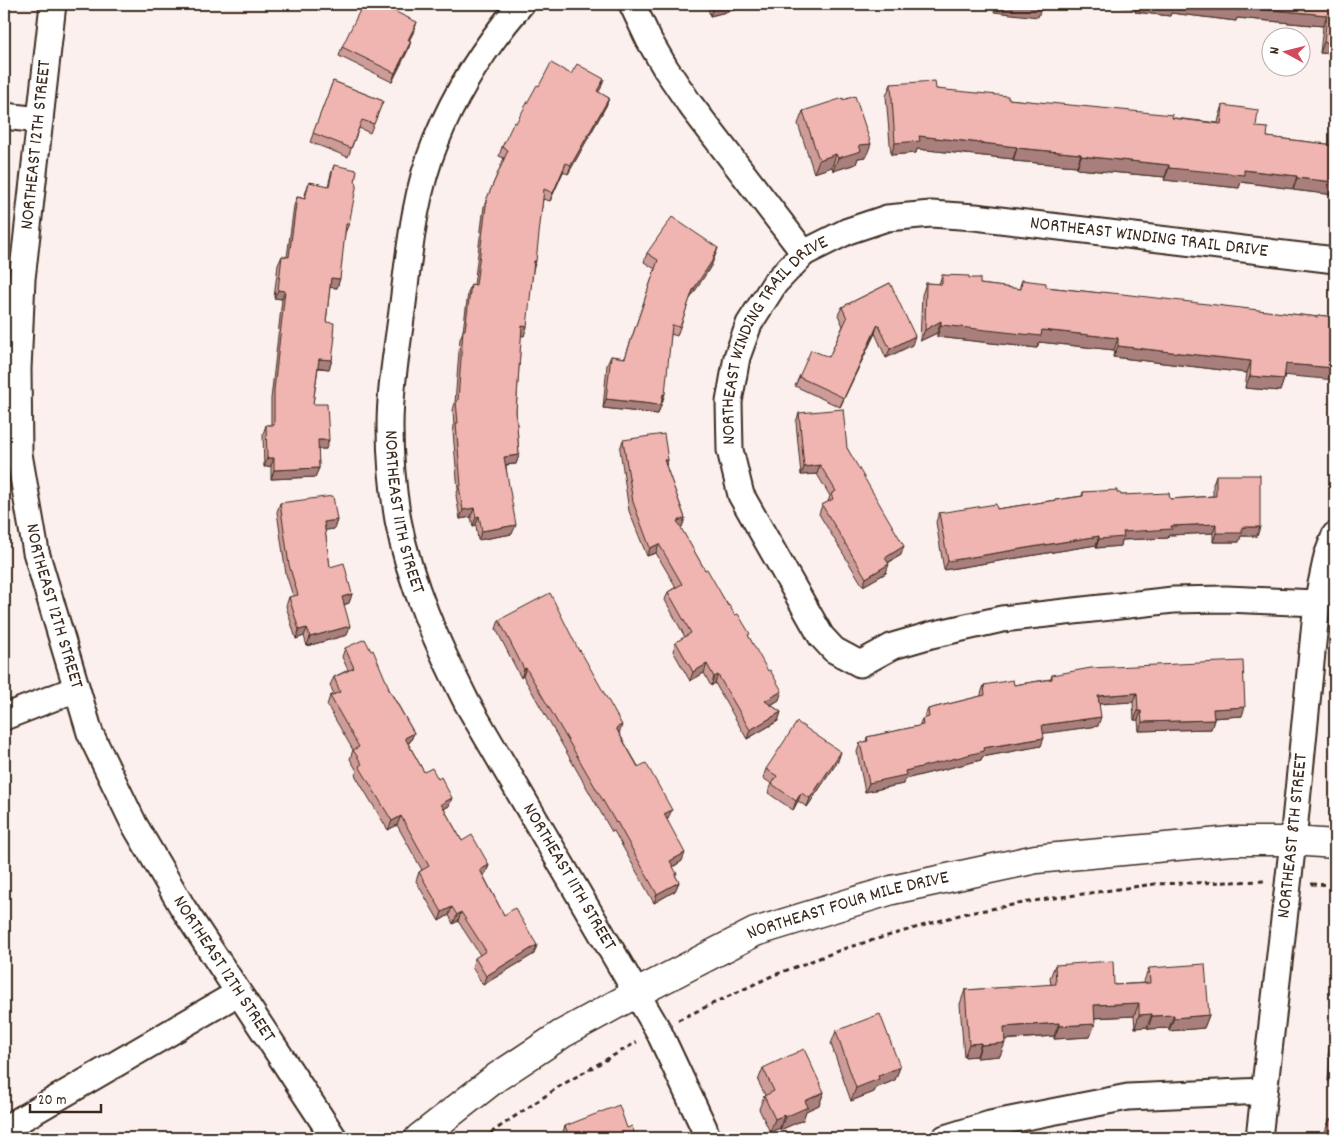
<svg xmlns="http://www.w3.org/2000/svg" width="1339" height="1142" font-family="Dekko,sans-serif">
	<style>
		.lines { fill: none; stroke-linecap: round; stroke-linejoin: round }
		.minor-casing { stroke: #3b2a1e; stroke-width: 29 }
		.tertiary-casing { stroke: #3b2a1e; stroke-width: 31 }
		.path { stroke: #3b2a1e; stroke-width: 3; stroke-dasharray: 5 4; stroke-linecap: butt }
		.minor { stroke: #fff; stroke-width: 25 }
		.tertiary { stroke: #fff; stroke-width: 28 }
		.wall { fill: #ce9c98; stroke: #3b2a1e }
		.shaded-wall { fill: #a87f7c; stroke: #3b2a1e }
		.building { fill: #f0b5b1; stroke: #3b2a1e }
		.labels { text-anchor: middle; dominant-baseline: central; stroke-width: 4; stroke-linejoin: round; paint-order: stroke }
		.street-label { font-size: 19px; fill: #3b2a1e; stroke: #fff }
	</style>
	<rect width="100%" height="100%" fill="#fcf0ef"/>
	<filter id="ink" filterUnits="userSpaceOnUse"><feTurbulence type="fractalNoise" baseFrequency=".02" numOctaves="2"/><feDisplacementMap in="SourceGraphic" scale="10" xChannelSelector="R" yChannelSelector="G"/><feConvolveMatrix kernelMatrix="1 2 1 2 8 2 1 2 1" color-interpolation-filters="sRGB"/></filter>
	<g filter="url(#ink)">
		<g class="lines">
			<defs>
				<g id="minor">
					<path id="s1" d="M 53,4 L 22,279 L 18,369 L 19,454 L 36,552 L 90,733 L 134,824 L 183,908 L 334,1138"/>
					<path id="s2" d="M 521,4 C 486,45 456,91 436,141 C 416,189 410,244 404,295 C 399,339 390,383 390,427 C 390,458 393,490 398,520 C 410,585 438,645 467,703 L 658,1030 L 704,1128 L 707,1138"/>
					<path d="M 632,4 L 649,40 L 666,69 L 689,103 L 804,253"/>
					<path d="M 4,116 L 40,120"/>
					<path id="s3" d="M 1317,603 L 1226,599 L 1173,600 L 1002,619 L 931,635 L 893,646 L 860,664 L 834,650 L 821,636 L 741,495 L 730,450 L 729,402 L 737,357 L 749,324 L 775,283 L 804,253 L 848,231 L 887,218 L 931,214 L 975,217 L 1335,260"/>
					<path d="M 4,717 L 76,689"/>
					<path d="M 4,1129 L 238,993"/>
					<path d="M 945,1138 L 990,1124 L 1128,1097 L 1264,1091"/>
					<path id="s4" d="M 1259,1138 L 1293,841 L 1317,603 L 1327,556 L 1335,535"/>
				</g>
				<g id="tertiary">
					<path id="s5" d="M 419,1138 L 497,1077 L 562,1034 L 637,993 L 755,932 L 892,890 L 1036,859 L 1231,841 L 1293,841 L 1335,844"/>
				</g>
			</defs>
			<use href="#minor" class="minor-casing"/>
			<use href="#tertiary" class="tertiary-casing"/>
			<path class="path" d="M 1311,884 L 1335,885
				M 678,1020 L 774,975 L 846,948 L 963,914 L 1040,900 L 1154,884 L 1265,881
				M 483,1138 L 560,1086 L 637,1042"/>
			<use href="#minor" class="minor"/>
			<use href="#tertiary" class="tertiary"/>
		</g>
		<path class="wall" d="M 707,4 L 755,4 L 751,5 L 750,6 L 710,16 Z
			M 1095,4 L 1335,4 L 1335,54 L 1320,53 L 1323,26 L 1237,18 L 1236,21 L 1171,13 L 1170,16 L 1135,12 L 1135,8 Z
			M 414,31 L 409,40 L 411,41 L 408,50 L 392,82 L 339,56 L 342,47 Z
			M 571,74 L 601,88 L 598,92 L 609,98 L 606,106 L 568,174 L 563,172 L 550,201 L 543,199 L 524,336 L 521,335 L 516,411 L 519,455 L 516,464 L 506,465 L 512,534 L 478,540 L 476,525 L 473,526 L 471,517 L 460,519 L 456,495 L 458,490 L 453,432 L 454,427 L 453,410 L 455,403 L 460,339 L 463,331 L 468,293 L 471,284 L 474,285 L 484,206 L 504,158 L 499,156 L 502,147 L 516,123 Z
			M 333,81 L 383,101 L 370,133 L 359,128 L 348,157 L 310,142 Z
			M 891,84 L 936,89 L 1008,99 L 1218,123 L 1219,118 L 1223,105 L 1256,127 L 1267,137 L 1335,145 L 1335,198 L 1335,195 L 1293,190 L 1293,189 L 1241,182 L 1239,188 L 1164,180 L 1165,177 L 1077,169 L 1077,166 L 1013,161 L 1013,159 L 917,149 L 916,153 L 891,155 L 886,96 Z
			M 803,111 L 866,157 L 858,158 L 856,164 L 833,171 L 832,167 L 814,173 L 798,124 Z
			M 334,165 L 355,182 L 349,224 L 345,233 L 337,288 L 330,287 L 326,322 L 333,336 L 332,360 L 329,369 L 318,368 L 313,404 L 326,449 L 318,449 L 319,468 L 315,477 L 271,479 L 271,466 L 264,467 L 263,434 L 266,425 L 271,425 L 271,399 L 282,299 L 274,298 L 278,265 L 282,256 L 287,257 L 294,206 L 297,197 L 304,198 L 309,182 L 328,186 L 331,174 Z
			M 718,248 L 711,266 L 690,298 L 677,336 L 671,334 L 661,405 L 658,414 L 603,408 L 607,365 L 611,356 L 625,358 L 655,269 L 644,262 L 647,253 Z
			M 942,275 L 969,278 L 980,284 L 1019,289 L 1022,280 L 1046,287 L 1318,317 L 1318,315 L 1335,317 L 1285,375 L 1284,379 L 1280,391 L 1245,388 L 1247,373 L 1113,357 L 1114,350 L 1039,342 L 1037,348 L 937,337 L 937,333 L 920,341 L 922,295 L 926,283 L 939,284 Z
			M 890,283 L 912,345 L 886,358 L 875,333 L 840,407 L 795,386 L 799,377 L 829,357 L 843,326 L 838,315 L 842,307 Z
			M 799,413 L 847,448 L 901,555 L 888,563 L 886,573 L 863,586 L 819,514 L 822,505 L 828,502 L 830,496 L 817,474 L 801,475 L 796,422 Z
			M 623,440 L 668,460 L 666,466 L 685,518 L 682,527 L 680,527 L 705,570 L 749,637 L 779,700 L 771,705 L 781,712 L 778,721 L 747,739 L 715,683 L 711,686 L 704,673 L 690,681 L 673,651 L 676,642 L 685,637 L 665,600 L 668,592 L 676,587 L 656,553 L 647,556 L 629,511 L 620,449 Z
			M 1216,475 L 1260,527 L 1257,536 L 1241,536 L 1239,542 L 1213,542 L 1213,533 L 1169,535 L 1168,538 L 1122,540 L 1121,546 L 1096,548 L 1096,545 L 944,570 L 936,522 L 939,513 L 997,509 L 1082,496 L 1083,492 L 1117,493 L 1121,495 L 1170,499 L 1213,496 L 1213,484 Z
			M 280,503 L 337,520 L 334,529 L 325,530 L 330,567 L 352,594 L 349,603 L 344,605 L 347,635 L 307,646 L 304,636 L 296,639 L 286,606 L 289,597 L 293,596 L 286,574 L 277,512 Z
			M 499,620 L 619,733 L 668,818 L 667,819 L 682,861 L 673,867 L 676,877 L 679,882 L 675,891 L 654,903 L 614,831 L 612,832 L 523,676 L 521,678 L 496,629 Z
			M 345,648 L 389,689 L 414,733 L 410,742 L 408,743 L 424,772 L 449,806 L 444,809 L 462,841 L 489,865 L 486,873 L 483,875 L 504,915 L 537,945 L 534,954 L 483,985 L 472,967 L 475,958 L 480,955 L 458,921 L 453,924 L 449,915 L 439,921 L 416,881 L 419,872 L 422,870 L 397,825 L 388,830 L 355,775 L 357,771 L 350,759 L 353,750 L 327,705 L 330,696 L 334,694 L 330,685 L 334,677 L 348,670 L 342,657 Z
			M 1052,675 L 1242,716 L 1214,718 L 1214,720 L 1211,729 L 1139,731 L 1138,720 L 1134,720 L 1133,702 L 1099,704 L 1098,726 L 1043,733 L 1041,746 L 982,757 L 981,760 L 905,779 L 903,784 L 865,792 L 857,752 L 860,743 L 866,742 L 867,737 L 919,726 L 922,719 L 924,718 L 928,709 L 981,696 L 981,694 L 984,685 L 1014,685 L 1051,679 Z
			M 838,761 L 807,807 L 798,801 L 793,810 L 768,793 L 772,784 L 763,778 L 766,769 Z
			M 1055,965 L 1114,985 L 1144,983 L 1144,981 L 1149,968 L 1209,1015 L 1204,1028 L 1169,1031 L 1169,1028 L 1148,1029 L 1147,1027 L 1135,1028 L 1134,1016 L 1095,1018 L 1090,1037 L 1054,1039 L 1054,1036 L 1005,1040 L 1000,1056 L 977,1058 L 977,1056 L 964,1057 L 960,1004 L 965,990 L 1051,985 L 1050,978 Z
			M 1335,1018 L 1335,1082 L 1328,1081 L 1330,1057 L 1328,1056 L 1331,1032 L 1335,1022 Z
			M 836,1031 L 900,1067 L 895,1080 L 876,1088 L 874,1092 L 851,1101 L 831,1044 Z
			M 763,1068 L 824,1092 L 819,1105 L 806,1111 L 803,1120 L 780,1130 L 780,1128 L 770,1132 L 759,1109 L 764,1096 L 765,1095 L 758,1081 Z
			M 1335,1111 L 1335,1138 L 1324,1138 L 1325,1132 L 1329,1120 L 1334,1120 Z
			M 565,1126 L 627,1128 L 636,1138 L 563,1138 L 562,1134 Z"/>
		<path class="shaded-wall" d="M 720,4 L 755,4 L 751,5 L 750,6 L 710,16 L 714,5 Z
			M 946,4 L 997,4 L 995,9 Z
			M 997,4 L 1022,4 L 1042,6 L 1038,17 L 994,12 Z
			M 1095,4 L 1137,4 L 1135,8 Z
			M 1138,4 L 1187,4 L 1240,7 L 1327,15 L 1323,26 L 1237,18 L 1236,21 L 1171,13 L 1170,16 L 1135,12 Z
			M 417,22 L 414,31 L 405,49 L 408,40 Z
			M 411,41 L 408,50 L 392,82 L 395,73 Z
			M 1324,42 L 1335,43 L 1335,54 L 1320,53 Z
			M 604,79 L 601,88 L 594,100 L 597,91 Z
			M 609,98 L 606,106 L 568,174 L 571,165 Z
			M 919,136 L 1017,147 L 1013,159 L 917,149 L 916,153 L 891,155 L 895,143 Z
			M 871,144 L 866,157 L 858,158 L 856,164 L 833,171 L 838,158 L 859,145 Z
			M 1017,148 L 1081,154 L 1077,166 L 1013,161 Z
			M 836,154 L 832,167 L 814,173 L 819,160 Z
			M 1081,156 L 1169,165 L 1165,177 L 1077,169 Z
			M 566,163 L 563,172 L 550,201 L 553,193 Z
			M 1169,168 L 1244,170 L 1297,176 L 1293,189 L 1241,182 L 1239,188 L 1164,180 Z
			M 1297,178 L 1335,182 L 1335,195 L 1293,190 Z
			M 718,248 L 711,266 L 690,299 L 693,290 Z
			M 534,261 L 536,261 L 533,270 Z
			M 331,278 L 340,279 L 337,288 L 328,287 Z
			M 278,290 L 285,291 L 282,299 L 274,298 Z
			M 941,321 L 937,333 L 920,341 L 925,330 Z
			M 878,324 L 875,333 L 840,407 L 844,398 Z
			M 941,325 L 1042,330 L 1118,338 L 1114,350 L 1039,342 L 1037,348 L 937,337 Z
			M 522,326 L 527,327 L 524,336 L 518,335 Z
			M 915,336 L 912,345 L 886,358 L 890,349 Z
			M 1118,346 L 1251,361 L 1247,373 L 1113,357 Z
			M 319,359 L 332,360 L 329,369 L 316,367 Z
			M 1286,364 L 1335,368 L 1335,380 L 1282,375 Z
			M 1250,376 L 1284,379 L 1280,391 L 1245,388 Z
			M 663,394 L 665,394 L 662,403 Z
			M 606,399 L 661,405 L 658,414 L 603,408 Z
			M 318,440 L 329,440 L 326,449 L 315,449 Z
			M 519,455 L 516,464 L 501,465 L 504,457 Z
			M 267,458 L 274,458 L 271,466 L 264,467 Z
			M 664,460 L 668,460 L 665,468 Z
			M 820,465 L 817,474 L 801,475 L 804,467 Z
			M 319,468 L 315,477 L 271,479 L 274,470 Z
			M 474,508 L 471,517 L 460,519 L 463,510 Z
			M 479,516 L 476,525 L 473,526 L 476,517 Z
			M 685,518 L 682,527 L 674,530 L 677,521 Z
			M 337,520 L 334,529 L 320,531 L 324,522 Z
			M 1216,524 L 1213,533 L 1169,535 L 1168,538 L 1122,540 L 1121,546 L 1096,548 L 1099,539 L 1123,532 L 1171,526 Z
			M 516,525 L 512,534 L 478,540 L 482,531 Z
			M 1242,527 L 1260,527 L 1257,536 L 1241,536 L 1239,542 L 1213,542 L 1216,533 Z
			M 1099,536 L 1096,545 L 944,570 L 948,561 Z
			M 659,544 L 656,553 L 647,556 L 650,548 Z
			M 904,546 L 901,555 L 882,566 L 885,558 Z
			M 889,564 L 886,573 L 863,586 L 866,578 Z
			M 352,594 L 349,603 L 339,606 L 342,597 Z
			M 350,626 L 347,635 L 307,646 L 310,637 Z
			M 307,628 L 304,636 L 296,639 L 299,630 Z
			M 707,664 L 704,673 L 690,681 L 693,672 Z
			M 526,668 L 523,676 L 521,678 L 524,669 Z
			M 718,675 L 715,683 L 711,686 L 714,677 Z
			M 782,691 L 779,700 L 762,710 L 765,701 Z
			M 1137,693 L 1133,702 L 1095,704 L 1098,696 Z
			M 1245,707 L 1242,716 L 1210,718 L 1213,709 Z
			M 1138,711 L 1141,711 L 1138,720 L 1134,720 Z
			M 781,712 L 778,721 L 747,739 L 750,730 Z
			M 1101,717 L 1098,726 L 1039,734 L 1042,725 Z
			M 1214,720 L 1211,729 L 1139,731 L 1142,722 Z
			M 622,725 L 619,734 L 616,728 Z
			M 414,733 L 410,742 L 401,747 L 405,738 Z
			M 1044,738 L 1041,746 L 982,757 L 981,760 L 905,779 L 903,784 L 865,792 L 869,783 L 905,771 L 983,748 Z
			M 841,752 L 838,761 L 807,807 L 810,798 Z
			M 801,793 L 798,801 L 793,810 L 796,801 Z
			M 452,798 L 449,806 L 438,812 L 441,804 Z
			M 672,810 L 668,818 L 660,823 L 664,814 Z
			M 401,816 L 397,825 L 388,830 L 392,821 Z
			M 685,853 L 682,861 L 667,870 L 670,861 Z
			M 489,865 L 486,873 L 477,879 L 480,870 Z
			M 679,882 L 675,891 L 654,903 L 657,894 Z
			M 452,907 L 449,915 L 439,921 L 442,912 Z
			M 461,912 L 458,921 L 453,924 L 457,915 Z
			M 537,945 L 534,954 L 483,985 L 486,976 Z
			M 1139,1003 L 1134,1016 L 1089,1018 L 1094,1005 Z
			M 1152,1014 L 1147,1027 L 1135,1028 L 1139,1015 Z
			M 1174,1015 L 1169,1028 L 1148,1029 L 1152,1016 Z
			M 1209,1015 L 1204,1028 L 1169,1031 L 1174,1018 Z
			M 1059,1023 L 1054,1036 L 999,1040 L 1004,1027 Z
			M 1095,1024 L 1090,1037 L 1054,1039 L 1059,1026 Z
			M 981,1043 L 977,1056 L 964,1057 L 969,1044 Z
			M 1005,1043 L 1000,1056 L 977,1058 L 981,1045 Z
			M 1333,1044 L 1335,1045 L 1330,1057 L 1328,1056 Z
			M 900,1067 L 895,1080 L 876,1088 L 874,1092 L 851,1101 L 856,1088 L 878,1076 Z
			M 1332,1069 L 1335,1070 L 1335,1082 L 1328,1081 Z
			M 824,1092 L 819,1105 L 806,1111 L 803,1120 L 780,1130 L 785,1117 L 805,1101 Z
			M 784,1115 L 780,1128 L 770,1132 L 775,1119 Z"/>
		<path class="building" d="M 363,4 L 379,4 L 417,22 L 408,40 L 411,41 L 395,73 L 342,47 Z
			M 1022,4 L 1042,4 L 1042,6 Z
			M 1187,4 L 1335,4 L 1335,43 L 1324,42 L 1327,15 L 1240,7 L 1240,10 Z
			M 551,63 L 571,74 L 577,64 L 604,79 L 597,91 L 609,98 L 571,165 L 566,163 L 553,193 L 544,189 L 536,261 L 534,261 L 527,327 L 522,326 L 516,411 L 519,455 L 504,457 L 516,525 L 482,531 L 479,516 L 476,517 L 474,508 L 463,510 L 459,486 L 461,486 L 456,423 L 458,423 L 456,401 L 458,400 L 463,330 L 465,330 L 471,284 L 476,285 L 487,198 L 508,150 L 502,147 L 514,122 L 516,123 L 537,85 L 539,86 Z
			M 333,81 L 383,101 L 374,124 L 362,120 L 351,148 L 313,133 Z
			M 935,81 L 936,89 L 1008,96 L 1008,99 L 1173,115 L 1172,118 L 1221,124 L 1223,105 L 1258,110 L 1256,127 L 1268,128 L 1267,137 L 1335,145 L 1335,182 L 1297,178 L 1297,176 L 1244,170 L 1244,175 L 1169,168 L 1169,165 L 1081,156 L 1081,154 L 1017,148 L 1017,147 L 919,136 L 920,141 L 895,143 L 891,84 Z
			M 855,96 L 871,144 L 859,145 L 861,151 L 838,158 L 836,154 L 819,160 L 803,111 L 843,98 L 843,100 Z
			M 334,165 L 357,170 L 355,182 L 357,183 L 349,224 L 346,224 L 340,279 L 331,278 L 326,322 L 334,323 L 333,336 L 335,336 L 332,360 L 319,359 L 313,404 L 327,404 L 329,440 L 318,440 L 319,468 L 274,470 L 274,458 L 267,458 L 266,425 L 274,425 L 274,390 L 285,291 L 278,290 L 282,256 L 289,257 L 297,197 L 305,199 L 309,182 L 329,186 Z
			M 672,217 L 718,248 L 713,256 L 714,258 L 693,290 L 680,327 L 672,325 L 665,394 L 663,394 L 661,405 L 606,399 L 611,356 L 625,358 L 658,260 L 647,253 Z
			M 942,275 L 969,276 L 969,278 L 980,278 L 980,284 L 1021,289 L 1022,280 L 1046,283 L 1046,287 L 1101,293 L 1101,292 L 1122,294 L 1318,317 L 1318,315 L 1335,317 L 1335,368 L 1286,364 L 1284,379 L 1250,376 L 1251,361 L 1118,346 L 1118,338 L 1042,330 L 1041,336 L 941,325 L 941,321 L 925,330 L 926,283 L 942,284 Z
			M 890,283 L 915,336 L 890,349 L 878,324 L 844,398 L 799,377 L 811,350 L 829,357 L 847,318 L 842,307 Z
			M 843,409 L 847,448 L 904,546 L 885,558 L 889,564 L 866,578 L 822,505 L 833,499 L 831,494 L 836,491 L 820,465 L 804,467 L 799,413 Z
			M 664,434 L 668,460 L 664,460 L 685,518 L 677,521 L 705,570 L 707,569 L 728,606 L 729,605 L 735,615 L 738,614 L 750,634 L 748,635 L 768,671 L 770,670 L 782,691 L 765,701 L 781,712 L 750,730 L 718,675 L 714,677 L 707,664 L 693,672 L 676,642 L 691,633 L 668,592 L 682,584 L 659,544 L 650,548 L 633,502 L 623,440 Z
			M 1216,475 L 1260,475 L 1260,527 L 1242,527 L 1242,533 L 1216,533 L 1216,524 L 1171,526 L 1172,529 L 1123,532 L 1124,537 L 1099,539 L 1099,536 L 948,561 L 939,513 L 996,504 L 997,509 L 1083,496 L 1083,492 L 1117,490 L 1117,493 L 1120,493 L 1121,495 L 1169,493 L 1170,499 L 1216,496 Z
			M 333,496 L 337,520 L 324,522 L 330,567 L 344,563 L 352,594 L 342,597 L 350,626 L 310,637 L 307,628 L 299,630 L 289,597 L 298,595 L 289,565 L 280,503 Z
			M 550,593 L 579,651 L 580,650 L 622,725 L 616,728 L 638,767 L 646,763 L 672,810 L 664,814 L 685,853 L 670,861 L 677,874 L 675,875 L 679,882 L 657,894 L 617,822 L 616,823 L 526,668 L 524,669 L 499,620 Z
			M 365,639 L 371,651 L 373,650 L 389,688 L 388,688 L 414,733 L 405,738 L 424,772 L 432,768 L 438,779 L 441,777 L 452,798 L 441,804 L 462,841 L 472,835 L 489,865 L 480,870 L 504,915 L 515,908 L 537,945 L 486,976 L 475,958 L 486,951 L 461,912 L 457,915 L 452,907 L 442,912 L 419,872 L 429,866 L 401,816 L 392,821 L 359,766 L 362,764 L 353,750 L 359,747 L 330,696 L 340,692 L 334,677 L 354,668 L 345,648 Z
			M 1243,661 L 1245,707 L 1213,709 L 1214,720 L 1142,722 L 1141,711 L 1138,711 L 1137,693 L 1098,696 L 1101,717 L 1042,725 L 1044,738 L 983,748 L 984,751 L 905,771 L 906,775 L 869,783 L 860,743 L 868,741 L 867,737 L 923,725 L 922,719 L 929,717 L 928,709 L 985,695 L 984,685 L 1013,680 L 1014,685 L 1052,679 L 1052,675 L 1091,668 Z
			M 797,722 L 841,752 L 810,798 L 801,793 L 796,801 L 772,784 L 777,776 L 766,769 Z
			M 1113,961 L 1114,985 L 1150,983 L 1149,968 L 1205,964 L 1209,1015 L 1174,1018 L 1174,1015 L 1152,1016 L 1152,1014 L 1139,1015 L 1139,1003 L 1094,1005 L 1095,1024 L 1059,1026 L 1059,1023 L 1004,1027 L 1005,1043 L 981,1045 L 981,1043 L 969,1044 L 965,990 L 1056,984 L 1055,965 Z
			M 880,1014 L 900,1067 L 878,1076 L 879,1079 L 856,1088 L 836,1031 Z
			M 1335,1024 L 1335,1070 L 1332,1069 L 1335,1045 L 1333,1044 Z
			M 804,1049 L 824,1092 L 805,1101 L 808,1107 L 785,1117 L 784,1115 L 775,1119 L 764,1096 L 774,1091 L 763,1068 Z
			M 619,1105 L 627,1128 L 632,1126 L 636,1138 L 570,1138 L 565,1126 Z
			M 1329,1120 L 1335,1120 L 1335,1138 L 1327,1138 Z"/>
	</g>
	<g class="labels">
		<g class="street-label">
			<text transform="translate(37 145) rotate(-84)">NORTHEAST 12TH STREET</text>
			<text stroke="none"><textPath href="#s3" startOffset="1296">NORTHEAST WINDING TRAIL DRIVE</textPath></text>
			<text stroke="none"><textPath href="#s3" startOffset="848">NORTHEAST WINDING TRAIL DRIVE</textPath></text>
			<text stroke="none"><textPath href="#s2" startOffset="539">NORTHEAST 11TH STREET</textPath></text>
			<text stroke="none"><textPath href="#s1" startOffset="608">NORTHEAST 12TH STREET</textPath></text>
			<text stroke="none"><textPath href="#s4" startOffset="304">NORTHEAST 8TH STREET</textPath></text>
			<text stroke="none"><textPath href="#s2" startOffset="944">NORTHEAST 11TH STREET</textPath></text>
			<text stroke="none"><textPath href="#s5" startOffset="492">NORTHEAST FOUR MILE DRIVE</textPath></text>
			<text stroke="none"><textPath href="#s1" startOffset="1012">NORTHEAST 12TH STREET</textPath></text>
		</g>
	</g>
	<rect width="1339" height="1142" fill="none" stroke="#fff" stroke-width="20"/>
	<rect x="10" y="10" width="1319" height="1122" fill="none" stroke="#3b2a1e" stroke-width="2" filter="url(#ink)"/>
	<g transform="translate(1286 52) rotate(277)"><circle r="24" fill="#ffffff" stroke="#b1aaa5"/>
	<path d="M0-4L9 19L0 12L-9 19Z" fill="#d1495b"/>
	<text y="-8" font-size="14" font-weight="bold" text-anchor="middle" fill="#3b2a1e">N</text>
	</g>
	<path d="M30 1104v8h71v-8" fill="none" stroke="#3b2a1e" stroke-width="2.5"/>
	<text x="38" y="1104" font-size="15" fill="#3b2a1e" stroke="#ffffff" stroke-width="4" paint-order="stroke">20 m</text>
</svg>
